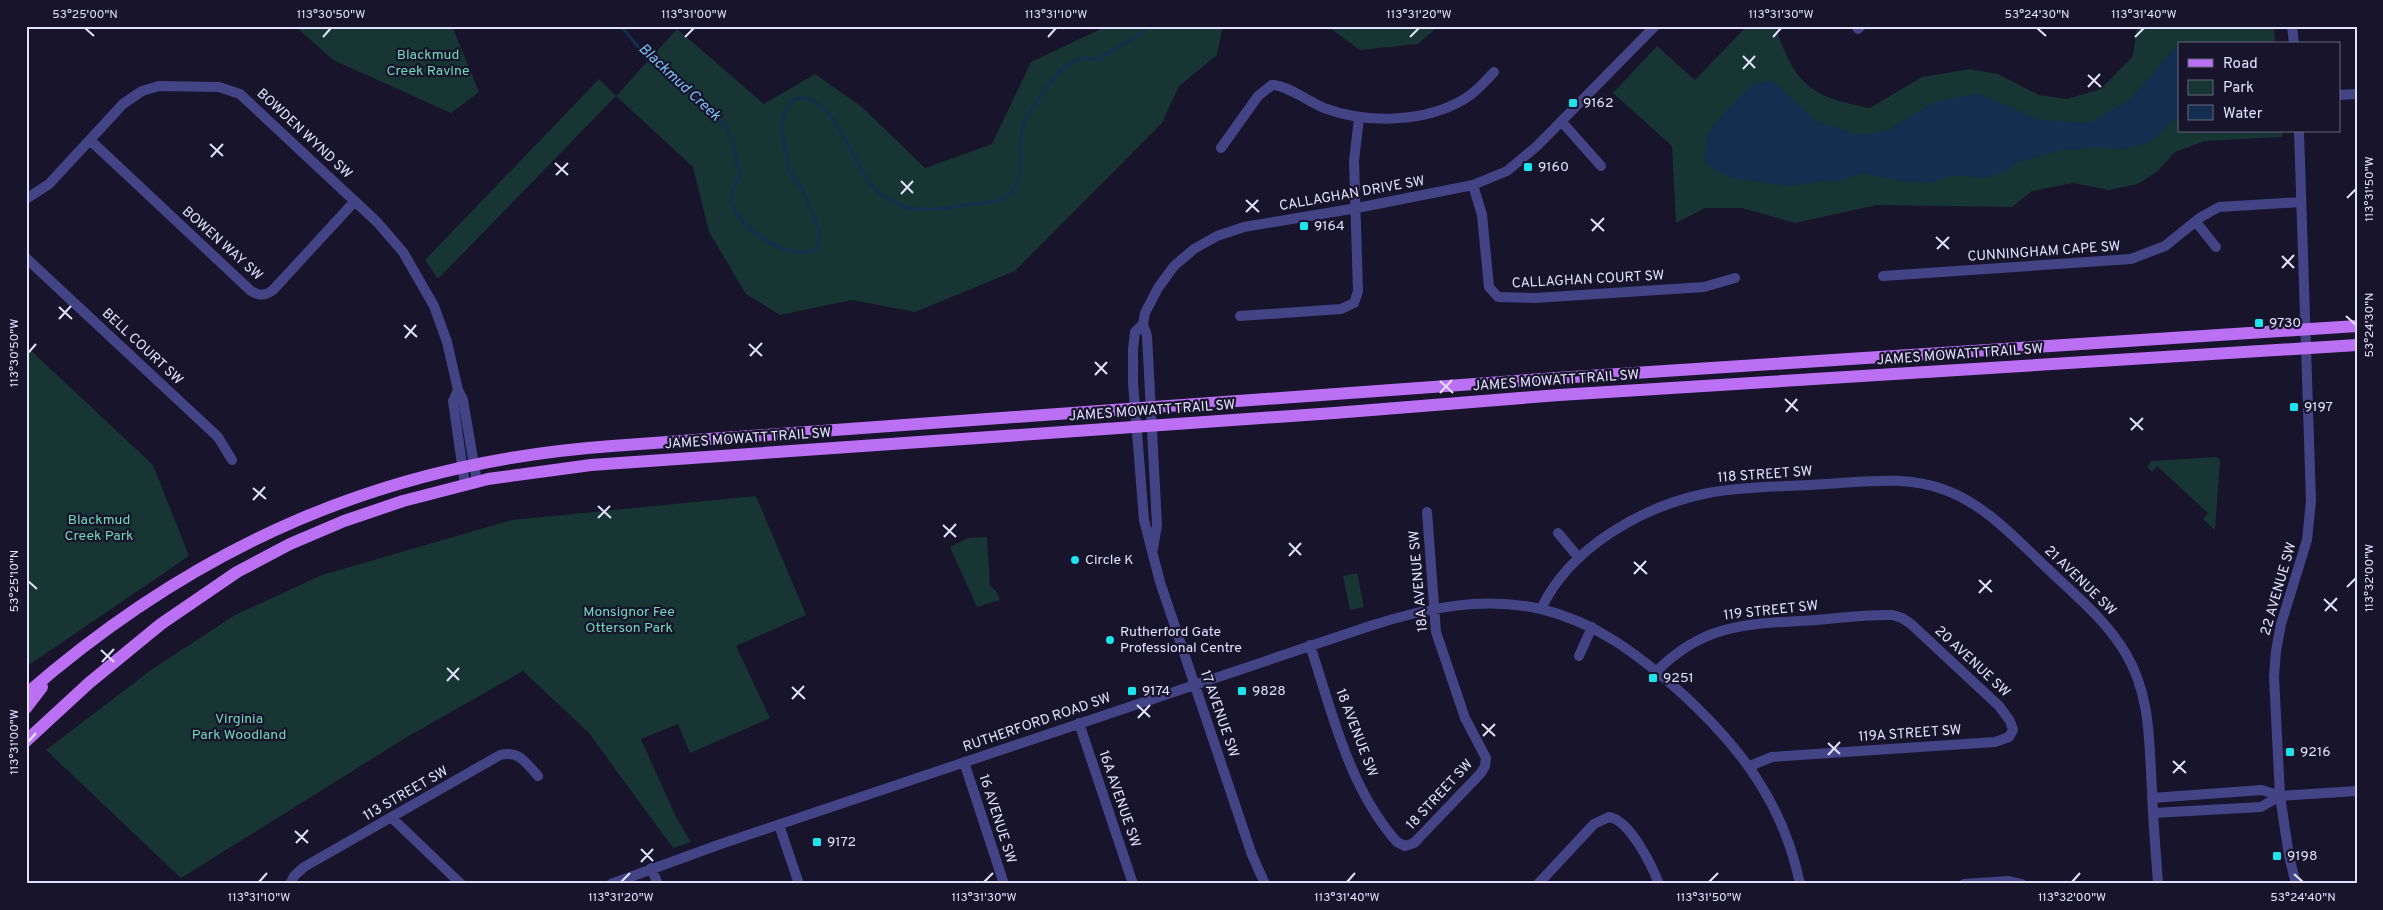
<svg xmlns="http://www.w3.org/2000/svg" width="2383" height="910" font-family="Overpass,sans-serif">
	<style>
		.green { fill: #173532 }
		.water { fill: #142e4f }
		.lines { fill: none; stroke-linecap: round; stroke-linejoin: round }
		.stream { stroke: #142e4f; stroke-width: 3 }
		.minor { stroke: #434486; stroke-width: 10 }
		.major { stroke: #bb70f4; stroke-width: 12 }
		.ticks { fill: none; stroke: #e2e1fd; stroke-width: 2 }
		.poi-dot { fill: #1ce4ed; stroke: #17142b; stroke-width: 2 }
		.labels { text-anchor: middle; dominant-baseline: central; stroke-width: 4.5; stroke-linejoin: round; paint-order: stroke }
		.park-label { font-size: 14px; fill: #70d9b9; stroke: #17142b }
		.poi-label { font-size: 14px; fill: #e2e1fd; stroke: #17142b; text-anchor: start }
		.street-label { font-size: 14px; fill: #e2e1fd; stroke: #17142b }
		.water-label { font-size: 15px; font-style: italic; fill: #77c1f4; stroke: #17142b }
		.neatline { fill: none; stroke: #e2e1fd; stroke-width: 2 }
		.ticks-label { font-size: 12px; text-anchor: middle; fill: #e2e1fd }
	</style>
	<rect width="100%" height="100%" fill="#17142b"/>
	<path class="green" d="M 295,26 L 452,26 L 479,92 L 451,113 L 333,60 Z
		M 1107,26 L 1223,26 L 1217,55 L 1179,86 L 1162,123 L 1015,271 L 915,312 L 852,300 L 780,315 L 746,294 L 709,232 L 693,167 L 616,96 L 438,279 L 425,260 L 599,79 L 616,96 L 677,29 L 764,104 L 815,74 L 862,107 L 925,168 L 992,144 L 1031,62 Z
		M 1327,26 L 1439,26 L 1418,44 L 1360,50 Z
		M 1747,26 L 1775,26 C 1796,85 1808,96 1870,108 L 1922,77 L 1970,69 L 1998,74 L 2039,95 L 2067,99 L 2101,89 L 2133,56 L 2137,26 L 2274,26 L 2275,44 L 2179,44 L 2179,131 L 2282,131 L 2282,137 L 2205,141 L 2175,152 L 2158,171 L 2138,184 L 2109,190 L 2073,183 L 2032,191 L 2012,207 L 1877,205 L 1795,223 L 1742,208 L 1705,208 L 1676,223 L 1672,146 L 1613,93 L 1657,46 L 1695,80 Z
		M 26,346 L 153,465 L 189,556 L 26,667 Z
		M 2217,457 L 2220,460 L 2215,530 L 2203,519 L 2208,513 L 2157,466 L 2152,472 L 2147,467 L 2151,461 Z
		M 756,496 L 806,615 L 736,646 L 770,718 L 690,753 L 678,724 L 641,739 L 676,817 L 691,842 L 673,848 L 589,733 L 523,671 L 407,737 L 181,878 L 46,750 L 151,670 L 235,615 L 322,575 L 512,520 Z
		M 987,537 L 990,586 L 996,591 L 1000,600 L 977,607 L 950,547 L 968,538 Z
		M 1357,573 L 1364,607 L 1350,610 L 1343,576 Z"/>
	<path class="water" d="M 2177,45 L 2179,45 L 2179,118 L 2174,120 L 2152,141 L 2125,149 L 2096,147 L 2057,151 L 2017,163 L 2004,172 L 1985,178 L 1954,175 L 1930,183 L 1900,181 L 1862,173 L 1840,181 L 1821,181 L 1790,186 L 1731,178 L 1711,168 L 1704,158 L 1708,133 L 1723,114 L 1753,84 L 1773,81 L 1816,121 L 1860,135 L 1886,131 L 1933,103 L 1961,96 L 1980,94 L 2040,120 L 2089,123 L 2130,100 Z"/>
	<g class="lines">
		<path class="stream" d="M 621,26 L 643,53 L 705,104 L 727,128 L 733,144 L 740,177 C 734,184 731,193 732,202 C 736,228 795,266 818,247 L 820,232 L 802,189 L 789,171 L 782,132 L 783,117 L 792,100 C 830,84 853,164 873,187 C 879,194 893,201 901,206 C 915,212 947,209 961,206 C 971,204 995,203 1003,199 C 1029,184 1017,149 1023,125 C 1026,116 1054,76 1062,69 C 1068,64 1078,60 1085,57 L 1097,60 L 1145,31 L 1148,26"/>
		<path class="minor" d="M 2292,26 L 2294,44
			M 1858,29 L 1861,26
			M 2339,95 L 2357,94
			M 1562,122 L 1601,166
			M 90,140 L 251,291 C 259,296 265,296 273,290 L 355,201
			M 1221,148 L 1258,96 L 1272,85 C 1287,85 1309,102 1324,108 C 1367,124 1426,123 1466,98 C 1477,91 1485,82 1494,72
			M 1473,185 L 1482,215 L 1489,287 L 1498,297 L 1535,298 L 1704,287 L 1735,278
			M 26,199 L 49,184 L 123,104 L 142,91 L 159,86 L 219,87 L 240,94 L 377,222 L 403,252 L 434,306 L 447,342 L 458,390 L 463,400 L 477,482
			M 2196,222 L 2216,247
			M 26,258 L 218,437 L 232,460
			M 1883,276 L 2131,259 L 2165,246 L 2201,217 L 2219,207 L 2301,202
			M 1240,316 L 1341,309 L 1354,303 L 1358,291 L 1354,161 L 1359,118
			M 1143,324 L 1147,336 L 1157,525 L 1153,549
			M 458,390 L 453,401 L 465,485
			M 1558,533 L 1579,558
			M 1541,609 C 1570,547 1643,506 1708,493 C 1746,486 1786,487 1825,484 C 1865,482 1906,475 1945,490 C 1986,505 2016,539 2048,569 C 2076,596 2106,620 2126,654 C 2151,696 2149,743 2152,790 C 2153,822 2156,853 2158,884
			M 1310,645 C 1332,712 1349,788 1397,842 L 1405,846 L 1414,843 L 1481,773 L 1485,766 L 1486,758 L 1465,718 L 1436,632 L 1427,512
			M 1579,656 L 1592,627
			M 1657,671 C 1705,622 1751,624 1816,620 C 1841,618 1867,614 1893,615 L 1902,618 L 1911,624 L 1999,706 L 2010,721 L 2013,730 L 2009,737 L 1995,742 L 1772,757 L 1750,766
			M 1079,723 L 1133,884
			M 964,762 L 1004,884
			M 2152,798 L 2262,790 L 2280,796 L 2357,791
			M 2153,813 L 2261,807 L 2280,796
			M 392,818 L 461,884
			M 779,825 L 799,884
			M 651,868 L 658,884
			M 290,884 L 294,876 L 304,867 L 500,755 C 519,750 526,763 538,776
			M 611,884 L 718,845 L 1370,626 C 1425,608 1483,596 1541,609 C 1595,622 1636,653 1677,689 C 1738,744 1783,801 1800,884
			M 1265,884 L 1252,855 L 1160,582 L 1144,520 L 1133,383 L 1133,349 L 1135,332 L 1143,324 L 1145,313 L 1158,288 L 1174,266 L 1194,249 L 1217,236 L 1244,227 L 1357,208 L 1473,185 L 1507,171 L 1537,146 L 1655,26
			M 1538,884 L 1594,824 L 1609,817 C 1630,820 1652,866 1659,884
			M 1964,884 L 2009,881 L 2022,884
			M 2296,884 L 2289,856 L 2280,796 L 2274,676 L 2276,651 L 2281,624 L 2307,540 L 2311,501 L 2299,131"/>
		<path class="major" d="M 26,694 C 198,544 385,462 612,446 L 1557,378 L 2357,326
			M 26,708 L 42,687
			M 26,741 L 89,683 L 161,624 L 237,572 L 290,544 L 344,521 L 403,501 L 488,479 L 591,465 L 1334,413 L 1559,395 L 2357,345"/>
	</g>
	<path class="ticks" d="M 85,28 L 94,36M 2037,28 L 2046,36M 323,37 L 331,28M 685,37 L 694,28M 1048,37 L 1056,28M 1410,37 L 1419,28M 1773,37 L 1781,28M 2135,37 L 2144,28M 1743,56 L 1755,68M 1743,69 L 1755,56M 2088,75 L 2101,87M 2088,87 L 2100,74M 210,144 L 223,156M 211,157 L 223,144M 555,163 L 568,175M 556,175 L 568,163M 901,181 L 913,193M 901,194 L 913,181M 2347,198 L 2356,189M 1246,200 L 1259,212M 1246,212 L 1258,200M 1591,219 L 1604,231M 1592,231 L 1604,218M 1936,237 L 1949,249M 1937,249 L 1949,237M 2282,256 L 2294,268M 2282,268 L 2294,255M 59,307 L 72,319M 2346,316 L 2356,325M 59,319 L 71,306M 404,325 L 417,337M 405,338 L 416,325M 749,344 L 762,356M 28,353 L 36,344M 750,356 L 762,343M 1095,362 L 1107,374M 1095,375 L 1107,362M 1440,381 L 1453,393M 1440,393 L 1452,380M 1785,399 L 1798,411M 1786,412 L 1797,399M 2130,418 L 2143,430M 2131,430 L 2143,418M 253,488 L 266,499M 253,500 L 265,487M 598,506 L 611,518M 598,518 L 610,506M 943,525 L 956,537M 944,537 L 956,524M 1289,543 L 1301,555M 1289,556 L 1301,543M 1634,562 L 1647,574M 1634,574 L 1646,561M 1979,580 L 1992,592M 28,581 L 37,589M 2347,587 L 2356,578M 1979,593 L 1991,580M 2324,599 L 2337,611M 2325,611 L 2337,598M 101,650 L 114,662M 102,662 L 114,649M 447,668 L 459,680M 447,681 L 459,668M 792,687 L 805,699M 792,699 L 804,686M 1137,705 L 1150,717M 1138,718 L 1150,705M 1482,724 L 1495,736M 1483,736 L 1495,724M 28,742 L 36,733M 1828,743 L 1840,754M 1828,755 L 1840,742M 2173,761 L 2186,773M 2173,773 L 2185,761M 295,831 L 308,843M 296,843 L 308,830M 641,849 L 653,861M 641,862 L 653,849M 2294,874 L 2303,882M 259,882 L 267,873M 621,882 L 630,873M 984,882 L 993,873M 1347,882 L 1355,873M 1709,882 L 1718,873M 2072,882 L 2080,873"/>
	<g class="poi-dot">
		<rect x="1568" y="98" width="10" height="10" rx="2.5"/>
		<rect x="1523" y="162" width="10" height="10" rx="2.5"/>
		<rect x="1299" y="221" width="10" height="10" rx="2.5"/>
		<rect x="2254" y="318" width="10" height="10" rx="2.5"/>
		<rect x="2289" y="402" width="10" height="10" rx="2.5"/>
		<circle cx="1075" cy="560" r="5"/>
		<circle cx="1110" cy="640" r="5"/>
		<rect x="1648" y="673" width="10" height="10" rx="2.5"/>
		<rect x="1127" y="686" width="10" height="10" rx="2.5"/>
		<rect x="1237" y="686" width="10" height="10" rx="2.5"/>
		<rect x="2285" y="747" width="10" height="10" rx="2.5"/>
		<rect x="812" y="837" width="10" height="10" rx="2.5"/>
		<rect x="2272" y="851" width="10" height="10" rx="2.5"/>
	</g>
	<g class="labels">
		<g class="park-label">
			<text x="428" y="55">Blackmud<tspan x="428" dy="16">Creek Ravine</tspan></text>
			<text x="99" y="520">Blackmud<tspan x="99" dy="16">Creek Park</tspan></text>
			<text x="629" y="612">Monsignor Fee<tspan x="629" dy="16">Otterson Park</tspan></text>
			<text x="239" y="719">Virginia<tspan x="239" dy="16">Park Woodland</tspan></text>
		</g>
		<g class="poi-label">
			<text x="1583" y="103">9162</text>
			<text x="1538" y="167">9160</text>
			<text x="1314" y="226">9164</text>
			<text x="2269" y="323">9730</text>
			<text x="2304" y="407">9197</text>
			<text x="1085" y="560">Circle K</text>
			<text x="1120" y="632">Rutherford Gate<tspan x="1120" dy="16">Professional Centre</tspan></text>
			<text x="1663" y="678">9251</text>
			<text x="1142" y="691">9174</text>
			<text x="1252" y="691">9828</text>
			<text x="2300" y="752">9216</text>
			<text x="827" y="842">9172</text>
			<text x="2287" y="856">9198</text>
		</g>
		<g class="street-label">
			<text transform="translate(304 134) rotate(43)">BOWDEN WYND SW</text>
			<text transform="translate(1352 194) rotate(-10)">CALLAGHAN DRIVE SW</text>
			<text transform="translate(222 244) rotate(42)">BOWEN WAY SW</text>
			<text transform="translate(2044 252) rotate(-4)">CUNNINGHAM CAPE SW</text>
			<text transform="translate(1588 280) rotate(-3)">CALLAGHAN COURT SW</text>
			<text transform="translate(142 347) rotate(43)">BELL COURT SW</text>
			<text transform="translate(1960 355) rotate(-4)">JAMES MOWATT TRAIL SW</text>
			<text transform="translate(1556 381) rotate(-4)">JAMES MOWATT TRAIL SW</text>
			<text transform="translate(1152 411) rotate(-4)">JAMES MOWATT TRAIL SW</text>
			<text transform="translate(748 439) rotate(-4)">JAMES MOWATT TRAIL SW</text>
			<text transform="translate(1765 475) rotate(-4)">118 STREET SW</text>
			<text transform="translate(1419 581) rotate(-95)">18A AVENUE SW</text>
			<text transform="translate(2080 581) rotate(44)">21 AVENUE SW</text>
			<text transform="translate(2279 589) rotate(-74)">22 AVENUE SW</text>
			<text transform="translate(1771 611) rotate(-6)">119 STREET SW</text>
			<text transform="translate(1972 662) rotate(43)">20 AVENUE SW</text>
			<text transform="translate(1219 714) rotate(71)">17 AVENUE SW</text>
			<text transform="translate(1037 723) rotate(-19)">RUTHERFORD ROAD SW</text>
			<text transform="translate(1356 733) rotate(69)">18 AVENUE SW</text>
			<text transform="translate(1910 734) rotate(-4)">119A STREET SW</text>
			<text transform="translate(406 794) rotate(-30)">113 STREET SW</text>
			<text transform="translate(1440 795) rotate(-47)">18 STREET SW</text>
			<text transform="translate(1119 799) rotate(71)">16A AVENUE SW</text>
			<text transform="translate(997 819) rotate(72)">16 AVENUE SW</text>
		</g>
		<g class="water-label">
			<text transform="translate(679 83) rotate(43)">Blackmud Creek</text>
		</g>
	</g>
	<rect width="2383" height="910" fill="none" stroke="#17142b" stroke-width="55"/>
	<rect x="2178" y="42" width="162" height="90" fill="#17142b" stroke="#68667f"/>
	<rect x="2188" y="59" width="25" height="8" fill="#bb70f4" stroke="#68667f"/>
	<text x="2223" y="68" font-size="15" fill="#e2e1fd">Road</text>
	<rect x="2188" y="80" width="25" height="15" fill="#173532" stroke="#68667f"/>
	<text x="2223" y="92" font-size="15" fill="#e2e1fd">Park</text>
	<rect x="2188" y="105" width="25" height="15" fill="#142e4f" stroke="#68667f"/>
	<text x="2223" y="118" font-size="15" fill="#e2e1fd">Water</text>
	<rect x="28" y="28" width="2328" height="854" class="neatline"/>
	<g class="ticks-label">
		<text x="85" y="18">53°25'00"N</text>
		<text x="331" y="18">113°30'50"W</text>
		<text x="694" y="18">113°31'00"W</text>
		<text x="1056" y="18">113°31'10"W</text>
		<text x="1419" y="18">113°31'20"W</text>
		<text x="1781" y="18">113°31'30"W</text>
		<text x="2037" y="18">53°24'30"N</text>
		<text x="2144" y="18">113°31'40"W</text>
		<text transform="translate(2369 189) rotate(-90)" y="4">113°31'50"W</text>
		<text transform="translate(2369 325) rotate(-90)" y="4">53°24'30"N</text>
		<text transform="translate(14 353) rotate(-90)" y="4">113°30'50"W</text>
		<text transform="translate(2369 578) rotate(-90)" y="4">113°32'00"W</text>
		<text transform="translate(14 581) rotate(-90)" y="4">53°25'10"N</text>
		<text transform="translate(14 742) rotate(-90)" y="4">113°31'00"W</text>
		<text x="259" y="901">113°31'10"W</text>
		<text x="621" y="901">113°31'20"W</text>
		<text x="984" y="901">113°31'30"W</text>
		<text x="1347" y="901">113°31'40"W</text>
		<text x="1709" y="901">113°31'50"W</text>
		<text x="2072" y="901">113°32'00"W</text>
		<text x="2303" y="901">53°24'40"N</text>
	</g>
</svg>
